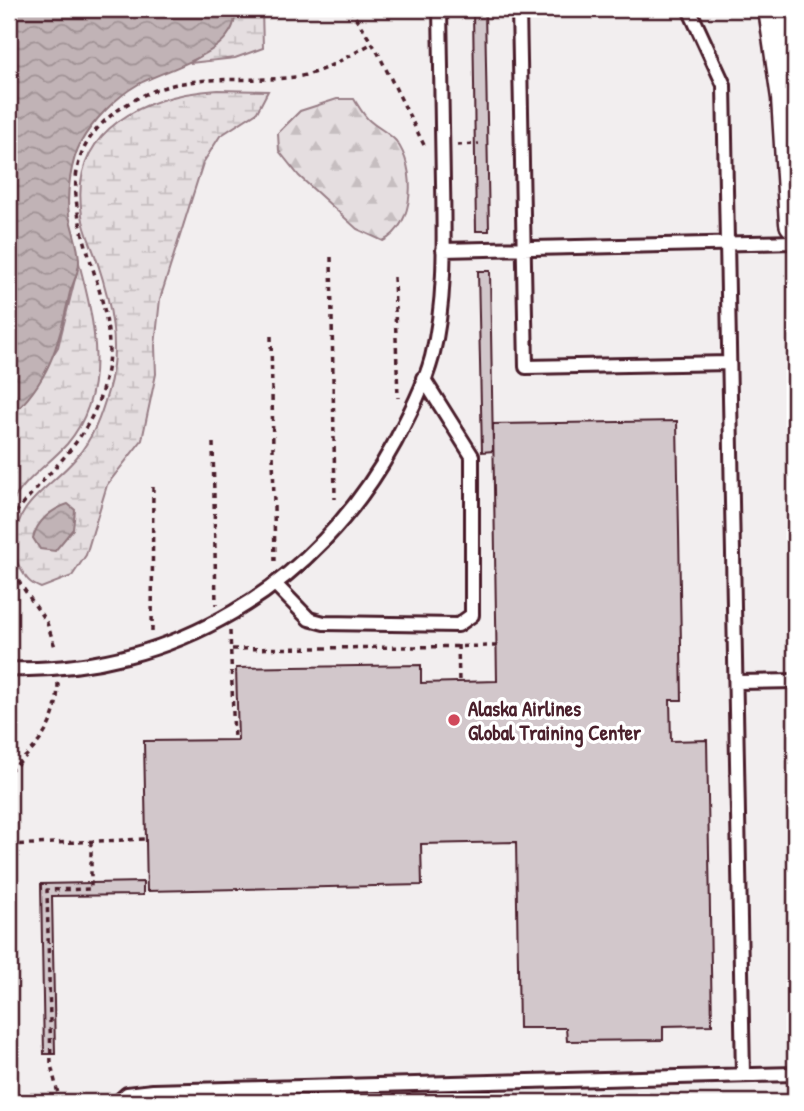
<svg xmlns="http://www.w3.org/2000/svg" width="804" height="1111" font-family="'Patrick Hand',sans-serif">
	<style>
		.built { fill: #f2eeef }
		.forest { fill: url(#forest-firs); stroke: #987e86; stroke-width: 2 }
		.wetland { fill: url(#wetland-marsh); stroke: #987e86; stroke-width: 2 }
		.water { fill: url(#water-waves); stroke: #91787e; stroke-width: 2 }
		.building { fill: #d2c7cb; stroke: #4a1f2b; stroke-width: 2 }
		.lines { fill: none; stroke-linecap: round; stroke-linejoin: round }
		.service-casing { stroke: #4a1f2b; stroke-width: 18 }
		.tertiary-casing { stroke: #4a1f2b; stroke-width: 35 }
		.path { stroke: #4a1f2b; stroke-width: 3.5; stroke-dasharray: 5 5; stroke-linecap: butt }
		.service { stroke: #fff; stroke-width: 12 }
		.tertiary { stroke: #fff; stroke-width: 30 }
		.poi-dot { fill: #d1495b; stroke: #fff; stroke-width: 2.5 }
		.labels { text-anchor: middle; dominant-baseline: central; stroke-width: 7; stroke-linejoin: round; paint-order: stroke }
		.poi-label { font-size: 21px; font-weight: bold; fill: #4a1f2b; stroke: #fff; text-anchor: start }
	</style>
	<defs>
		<pattern id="forest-firs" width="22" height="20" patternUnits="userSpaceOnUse" patternTransform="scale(1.75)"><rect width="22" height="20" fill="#e5dee0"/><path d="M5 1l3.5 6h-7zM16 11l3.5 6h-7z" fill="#c6bec0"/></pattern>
		<pattern id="wetland-marsh" width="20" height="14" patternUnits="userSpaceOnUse" patternTransform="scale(1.75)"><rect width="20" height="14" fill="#e5dee0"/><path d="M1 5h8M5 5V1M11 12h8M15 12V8" fill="none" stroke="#c6bec0"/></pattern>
		<pattern id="water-waves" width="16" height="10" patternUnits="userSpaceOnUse" patternTransform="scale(1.75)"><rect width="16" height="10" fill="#c1b3b6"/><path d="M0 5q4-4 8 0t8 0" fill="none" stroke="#9f9194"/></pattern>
	</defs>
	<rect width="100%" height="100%" fill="#fff"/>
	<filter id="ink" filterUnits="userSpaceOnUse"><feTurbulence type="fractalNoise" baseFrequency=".0143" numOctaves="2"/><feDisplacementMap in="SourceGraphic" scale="14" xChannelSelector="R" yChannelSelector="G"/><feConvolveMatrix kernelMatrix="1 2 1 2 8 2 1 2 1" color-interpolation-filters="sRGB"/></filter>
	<g filter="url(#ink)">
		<path class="built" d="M 9,9 L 795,9 L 795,1102 L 9,1102 Z"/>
		<path class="forest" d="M 337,99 L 354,99 C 359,107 364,116 370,121 C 378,128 389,133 396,141 C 417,168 415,226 383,241 L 357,229 L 299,176 L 279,151 L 278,133 L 300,111 Z"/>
		<path class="wetland" d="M 235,9 L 262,9 L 263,48 L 235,58 L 190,63 C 209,50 238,36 235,9 Z
			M 218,90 L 268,91 L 257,112 L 220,136 L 203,163 L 160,299 L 155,346 L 156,374 L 142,440 L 107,485 L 86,555 L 72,576 L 41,588 C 28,583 26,578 19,566 C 15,560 15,554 15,546 C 13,503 52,487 76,458 C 93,438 101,416 108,391 C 121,347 111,303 97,261 C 92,246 84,231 82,215 C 68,128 146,95 218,90 Z
			M 79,263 C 95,323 111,392 67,444 C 48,465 21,482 9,508 L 9,418 L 17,411 L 58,347 Z"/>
		<path class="water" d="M 9,9 L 235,9 C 240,54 166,68 137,85 C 116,97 92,122 81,142 C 71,161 66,194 69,215 C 72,230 79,246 79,262 C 79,272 73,283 70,292 C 58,345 51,380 9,418 Z
			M 68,504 L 75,510 L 73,529 L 55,551 L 40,549 L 33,538 C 37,521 52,509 68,504 Z"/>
		<path class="building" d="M 473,9 L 485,9 L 489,231 L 476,231 Z
			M 478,271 L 490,271 L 493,451 L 482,452 Z
			M 677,421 L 682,700 L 670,700 L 671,741 L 707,740 L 712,1025 L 663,1026 L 663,1040 L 567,1041 L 566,1028 L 519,1028 L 516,842 L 421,844 L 422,885 L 147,891 L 144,741 L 238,740 L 236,668 L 421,665 L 421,683 L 497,681 L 493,424 Z
			M 143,882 L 143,895 L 52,896 L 55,1054 L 44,1054 L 41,884 Z"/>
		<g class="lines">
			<defs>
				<path id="service" d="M 519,9 L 526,367 L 729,363
					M 689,9 L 724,85 L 743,1075
					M 443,250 L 795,242
					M 275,584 L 309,619 L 324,623 L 458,625 L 472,615 L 472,456 L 423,378
					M 9,669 C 172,674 316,587 394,444 C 408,417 424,387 432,357 C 446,301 444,240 443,183 C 442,125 441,67 440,9
					M 736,682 L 795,681
					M 118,1102 L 127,1094 L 153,1091 L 795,1074"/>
				<path id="tertiary" d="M 774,9 L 787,98 L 795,223"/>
			</defs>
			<use href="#service" class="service-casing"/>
			<use href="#tertiary" class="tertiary-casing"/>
			<path class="path" d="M 350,9 L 377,51 L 424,145 L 427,145
				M 457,145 L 479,144
				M 331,257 L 335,499
				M 394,277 L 398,398
				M 271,336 L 275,562
				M 213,443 L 216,605
				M 9,532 L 14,515 C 54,463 94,440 107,370 C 125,276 10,170 134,100 C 188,70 239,84 295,77 C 322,74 349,55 373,43
				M 9,552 L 15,576 L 47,623 L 56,650
				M 230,631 L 234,740
				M 152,632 L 153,483
				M 458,645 L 459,682
				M 232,649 L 497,646
				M 9,771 C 39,747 58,723 58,682
				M 9,845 L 146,839
				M 60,1102 L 51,1065 L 47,890 L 91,889 L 91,842"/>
			<use href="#service" class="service"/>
			<use href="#tertiary" class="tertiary"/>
		</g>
	</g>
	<circle class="poi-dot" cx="454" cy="720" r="7"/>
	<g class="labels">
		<g class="poi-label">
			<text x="468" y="708">Alaska Airlines<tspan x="468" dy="24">Global Training Center</tspan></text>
		</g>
	</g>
	<rect width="804" height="1111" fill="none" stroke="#fff" stroke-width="35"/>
	<rect x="18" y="18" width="769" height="1076" fill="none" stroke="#4a1f2b" stroke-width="2.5" filter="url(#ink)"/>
</svg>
